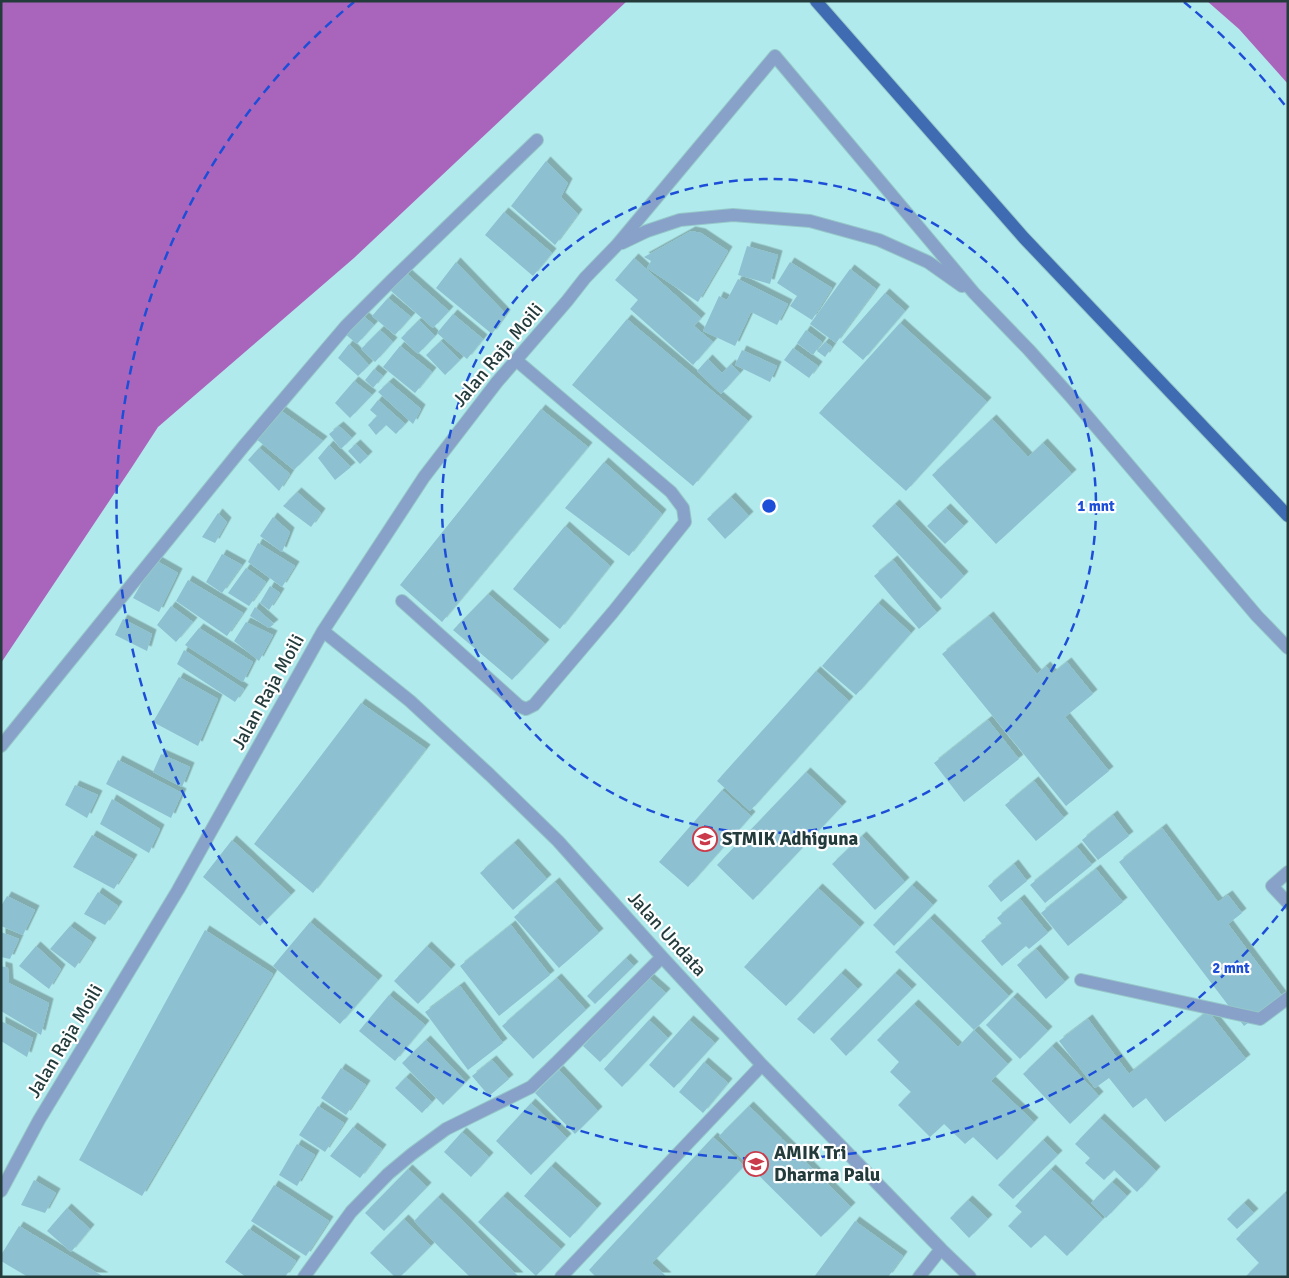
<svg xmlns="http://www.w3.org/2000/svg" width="1289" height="1278" font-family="Signika,sans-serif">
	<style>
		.water { fill: #a965bb }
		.building { fill: #8dc0d0; filter: url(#shadow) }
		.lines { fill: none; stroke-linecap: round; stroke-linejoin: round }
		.minor-casing { stroke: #95c7c9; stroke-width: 14 }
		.major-casing { stroke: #95c7c9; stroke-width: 14 }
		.minor { stroke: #87a1c8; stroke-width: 12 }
		.major { stroke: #3e6bb2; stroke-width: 12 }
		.ring { fill: none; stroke: #1d4ed8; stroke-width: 2.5; stroke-dasharray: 9 6 }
		.labels { text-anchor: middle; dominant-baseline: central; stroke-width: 4.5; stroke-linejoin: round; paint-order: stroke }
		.street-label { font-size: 19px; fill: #243b3c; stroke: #fefefe }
		.poi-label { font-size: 19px; font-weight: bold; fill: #243b3c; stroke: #fefefe; text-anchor: start }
		.centre { fill: #1d4ed8; stroke: #fefefe; stroke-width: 2.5 }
		.ring-label { font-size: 15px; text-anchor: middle; font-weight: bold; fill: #1d4ed8; stroke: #fefefe; stroke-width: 4.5; stroke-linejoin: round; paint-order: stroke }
	</style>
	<defs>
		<filter id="shadow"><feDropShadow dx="4.5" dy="-4.5" stdDeviation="0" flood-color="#0004"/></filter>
	</defs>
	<rect width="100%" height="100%" fill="#b1eaec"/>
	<path class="water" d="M 1,1 L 627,1 L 354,258 L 158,427 L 132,467 L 1,663 Z
		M 1207,1 L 1288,1 L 1288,84 L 1239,29 Z"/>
	<path class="building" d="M 546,161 L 568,183 L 561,197 L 578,214 L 555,245 L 511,206 Z
		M 504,212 L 552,253 L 533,276 L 485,235 Z
		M 691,231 L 701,233 L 728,251 L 698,302 L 647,268 L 651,261 L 644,257 Z
		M 747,246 L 778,255 L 770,284 L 738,275 Z
		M 634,258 L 701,318 L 694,326 L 713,342 L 693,365 L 630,309 L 638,300 L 615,280 Z
		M 456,262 L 506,314 L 492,334 L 436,288 Z
		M 790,262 L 832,288 L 812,320 L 790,306 L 797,296 L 777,283 Z
		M 850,269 L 876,289 L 836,343 L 810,324 Z
		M 405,272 L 449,311 L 433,328 L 390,290 Z
		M 738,279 L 788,304 L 777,325 L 751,312 L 735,346 L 703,331 L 719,296 L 727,300 Z
		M 885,293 L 905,311 L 863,360 L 842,342 Z
		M 388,298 L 411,317 L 395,335 L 372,316 Z
		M 361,314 L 374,325 L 357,344 L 344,333 Z
		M 453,314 L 483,339 L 467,359 L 437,333 Z
		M 627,319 L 748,421 L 693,486 L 572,385 Z
		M 419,320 L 435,336 L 418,354 L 401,338 Z
		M 900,323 L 987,402 L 906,491 L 819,413 Z
		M 380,330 L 393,342 L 375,362 L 361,349 Z
		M 806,330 L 822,342 L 813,355 L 797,343 Z
		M 441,341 L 460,360 L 445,375 L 426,355 Z
		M 825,342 L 832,347 L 825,357 L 817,351 Z
		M 349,344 L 369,365 L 358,376 L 338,358 Z
		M 400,346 L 432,372 L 415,393 L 383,367 Z
		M 793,348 L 818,366 L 809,378 L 784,360 Z
		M 742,350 L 777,366 L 770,382 L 735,365 Z
		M 708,359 L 722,373 L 731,364 L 740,373 L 721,394 L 697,371 Z
		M 374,369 L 383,376 L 373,388 L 365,380 Z
		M 354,381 L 372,395 L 350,418 L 335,403 Z
		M 389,382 L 421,409 L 413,424 L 378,392 Z
		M 378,400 L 405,424 L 396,434 L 386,425 L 376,435 L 368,425 L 377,416 L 370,410 Z
		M 541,409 L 588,447 L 442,622 L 400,585 Z
		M 280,410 L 323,441 L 294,470 L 255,438 Z
		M 992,419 L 1028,457 L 1043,443 L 1072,474 L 996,544 L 932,475 Z
		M 339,426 L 352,438 L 341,449 L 329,434 Z
		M 356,444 L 368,456 L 360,464 L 348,451 Z
		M 329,445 L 351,467 L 335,480 L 318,458 Z
		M 259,448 L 290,474 L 279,491 L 248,460 Z
		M 604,462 L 662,514 L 629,556 L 565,508 Z
		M 297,492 L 321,513 L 311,527 L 283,506 Z
		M 731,497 L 749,516 L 725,539 L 707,519 Z
		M 895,504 L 964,576 L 941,599 L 872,526 Z
		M 946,508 L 964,526 L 945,544 L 927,526 Z
		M 218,513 L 227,522 L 215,543 L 202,537 Z
		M 273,517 L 290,532 L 282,552 L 260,536 Z
		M 565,526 L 610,566 L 560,629 L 513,589 Z
		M 258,543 L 295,566 L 282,587 L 248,562 Z
		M 222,554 L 242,565 L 222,593 L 206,582 Z
		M 155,560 L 178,573 L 159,612 L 133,598 Z
		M 893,560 L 937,613 L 919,629 L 874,576 Z
		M 246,568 L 266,582 L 249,606 L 228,593 Z
		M 188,580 L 243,613 L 227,636 L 176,601 Z
		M 270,586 L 280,593 L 269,610 L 260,603 Z
		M 488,594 L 545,644 L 512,680 L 453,630 Z
		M 878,603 L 911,633 L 856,695 L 822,666 Z
		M 171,606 L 193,622 L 176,642 L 157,625 Z
		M 255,607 L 274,624 L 269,628 L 250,616 Z
		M 989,616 L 1037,674 L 1046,666 L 1052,674 L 1067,662 L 1093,694 L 1065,717 L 1109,771 L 1066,806 L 942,654 Z
		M 123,619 L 152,634 L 147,651 L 115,635 Z
		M 246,622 L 273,635 L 259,661 L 234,641 Z
		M 199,628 L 253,662 L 243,682 L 185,645 Z
		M 184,650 L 244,689 L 235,702 L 177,664 Z
		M 816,671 L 849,701 L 750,811 L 717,781 Z
		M 179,677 L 218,699 L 198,746 L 153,722 Z
		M 361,703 L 426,749 L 313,893 L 254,844 Z
		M 988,720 L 1019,759 L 964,802 L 934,763 Z
		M 161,754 L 190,767 L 182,787 L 153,772 Z
		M 118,760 L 182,793 L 171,818 L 106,784 Z
		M 806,772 L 842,806 L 753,900 L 717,865 Z
		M 1034,781 L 1064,818 L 1036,841 L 1005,805 Z
		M 75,785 L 98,795 L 87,818 L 65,805 Z
		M 722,790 L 751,816 L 688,887 L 659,862 Z
		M 112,799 L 160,829 L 149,853 L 100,824 Z
		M 1113,815 L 1129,836 L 1098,860 L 1082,840 Z
		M 1162,828 L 1218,902 L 1228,895 L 1242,913 L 1228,924 L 1283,997 L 1244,1026 L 1119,862 Z
		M 92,835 L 133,859 L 114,889 L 73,867 Z
		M 862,836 L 905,882 L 875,910 L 832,864 Z
		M 232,840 L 291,895 L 260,926 L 203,877 Z
		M 514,843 L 547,879 L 513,910 L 480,873 Z
		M 1077,847 L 1092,865 L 1045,903 L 1030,885 Z
		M 1014,864 L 1027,881 L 1001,902 L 988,886 Z
		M 1096,869 L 1123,902 L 1068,946 L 1041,913 Z
		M 555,882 L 599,933 L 559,968 L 514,917 Z
		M 912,885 L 933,905 L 894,946 L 873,925 Z
		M 818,888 L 860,927 L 786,1006 L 744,967 Z
		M 98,892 L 118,906 L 105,925 L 84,914 Z
		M 7,896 L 35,910 L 23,935 L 1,926 L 1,906 Z
		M 1020,899 L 1048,933 L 1029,949 L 1026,946 L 1002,966 L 981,941 L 1002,924 L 997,918 Z
		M 930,918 L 1009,996 L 974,1030 L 1008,1064 L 991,1081 L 1034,1122 L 997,1160 L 973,1137 L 965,1144 L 944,1124 L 930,1137 L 898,1105 L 911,1092 L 890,1072 L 899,1062 L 877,1040 L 914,1004 L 958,1047 L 974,1030 L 895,952 Z
		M 310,922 L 378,980 L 340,1024 L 273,966 Z
		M 511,925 L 550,975 L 499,1016 L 460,966 Z
		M 70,926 L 92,942 L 75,968 L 50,949 Z
		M 205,930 L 273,974 L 142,1196 L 79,1160 Z
		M 1,932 L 19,939 L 10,959 L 1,957 Z
		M 36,946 L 61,969 L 49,989 L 19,966 Z
		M 427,946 L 451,969 L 418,1004 L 394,981 Z
		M 1036,949 L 1065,982 L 1046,999 L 1017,965 Z
		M 626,958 L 634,966 L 595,1004 L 587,996 Z
		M 1,966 L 8,968 L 9,983 L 49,1003 L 41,1035 L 1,1011 Z
		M 841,973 L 858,989 L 814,1034 L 797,1019 Z
		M 895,973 L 912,989 L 846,1056 L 830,1039 Z
		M 557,978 L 586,1010 L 533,1059 L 502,1026 Z
		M 649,978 L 666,993 L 600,1062 L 583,1046 Z
		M 460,986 L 503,1043 L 468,1070 L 425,1012 Z
		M 389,995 L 425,1025 L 395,1061 L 359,1031 Z
		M 1013,997 L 1048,1031 L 1020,1059 L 986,1025 Z
		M 1208,1011 L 1246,1059 L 1165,1122 L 1146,1098 L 1133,1108 L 1109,1078 L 1095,1088 L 1059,1041 L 1088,1019 L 1129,1074 Z
		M 649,1020 L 668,1038 L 622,1087 L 604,1069 Z
		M 689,1020 L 715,1043 L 674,1088 L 649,1065 Z
		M 1,1021 L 33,1038 L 27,1057 L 1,1041 Z
		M 426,1040 L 466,1082 L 443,1105 L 402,1063 Z
		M 1052,1046 L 1099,1096 L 1070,1124 L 1023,1074 Z
		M 492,1060 L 509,1079 L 489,1096 L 472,1076 Z
		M 704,1062 L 728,1083 L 703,1113 L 679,1092 Z
		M 341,1068 L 366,1085 L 346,1115 L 321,1098 Z
		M 559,1070 L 598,1111 L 575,1134 L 535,1093 Z
		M 406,1077 L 432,1102 L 422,1113 L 395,1088 Z
		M 531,1103 L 567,1138 L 531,1175 L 496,1141 Z
		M 318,1106 L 344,1123 L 325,1152 L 299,1135 Z
		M 749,1106 L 851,1207 L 821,1237 L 719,1136 Z
		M 1100,1118 L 1156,1171 L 1137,1192 L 1114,1170 L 1104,1180 L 1085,1163 L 1090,1158 L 1075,1144 Z
		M 353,1127 L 382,1149 L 360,1178 L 330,1156 Z
		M 462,1132 L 489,1157 L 471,1177 L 444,1152 Z
		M 713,1137 L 744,1166 L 652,1263 L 667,1277 L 596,1277 L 589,1270 Z
		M 1043,1140 L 1058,1155 L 1013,1199 L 998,1185 Z
		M 297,1144 L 315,1155 L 297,1186 L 279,1175 Z
		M 551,1166 L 597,1208 L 570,1238 L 524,1196 Z
		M 408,1169 L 427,1187 L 384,1231 L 365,1213 Z
		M 1051,1169 L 1103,1219 L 1067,1256 L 1045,1235 L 1031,1248 L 1008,1226 L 1022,1212 L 1015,1206 Z
		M 34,1180 L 56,1193 L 45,1213 L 21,1205 Z
		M 1112,1182 L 1127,1196 L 1106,1218 L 1091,1203 Z
		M 274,1185 L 329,1221 L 306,1256 L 251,1221 Z
		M 1285,1193 L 1288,1196 L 1288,1277 L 1245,1277 L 1259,1263 L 1236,1239 Z
		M 503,1196 L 561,1249 L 536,1276 L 478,1222 Z
		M 438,1197 L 466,1224 L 519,1277 L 470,1277 L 441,1249 L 414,1221 Z
		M 968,1200 L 988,1219 L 969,1238 L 950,1218 Z
		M 1244,1203 L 1254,1213 L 1237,1229 L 1227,1219 Z
		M 67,1208 L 90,1229 L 71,1252 L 47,1231 Z
		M 404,1219 L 431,1246 L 400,1277 L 395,1277 L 370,1253 Z
		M 855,1221 L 903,1256 L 888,1277 L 814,1277 Z
		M 19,1226 L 104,1277 L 28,1277 L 1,1261 L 1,1255 Z
		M 249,1229 L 296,1261 L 285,1277 L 246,1277 L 225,1262 Z"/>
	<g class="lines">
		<defs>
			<path id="minor" d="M 622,243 L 647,231 L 680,220 L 733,215 L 810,221 L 879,240 L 928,262 L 962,286
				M 402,601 L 519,706 L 526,709 L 534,705 L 613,612 L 685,522 L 683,508 L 671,492 L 516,360
				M 323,631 L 410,701 L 490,775 L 558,841 L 662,957 L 762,1065 L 941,1249 L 970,1277
				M 1,746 L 243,447 L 346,326 L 392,280 L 537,140
				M 1288,872 L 1272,886 L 1288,903
				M 1081,980 L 1260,1019 L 1288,998
				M 1,1191 L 39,1120 L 178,890 L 323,631 L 424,477 L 497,382 L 567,301 L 585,278 L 617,245 L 775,56 L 974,293 L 1029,350 L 1071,397 L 1257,616 L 1288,648
				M 304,1277 L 351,1212 L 388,1174 L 412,1154 L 446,1129 L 531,1087 L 558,1061 L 662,957
				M 561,1277 L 762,1065
				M 919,1277 L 941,1249"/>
			<path id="major" d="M 816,1 L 1024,238 L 1288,516"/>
		</defs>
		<use href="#minor" class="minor-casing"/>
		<use href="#major" class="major-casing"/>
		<use href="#minor" class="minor"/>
		<use href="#major" class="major"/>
	</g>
	<g class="ring">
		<circle cx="769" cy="506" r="327"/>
		<path d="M1287 904A653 653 0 1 1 354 2M1184 2A653 653 0 0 1 1287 108"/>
	</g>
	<defs>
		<symbol id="university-ring" viewBox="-11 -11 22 22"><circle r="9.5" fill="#fefefe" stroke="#ca3a4a" stroke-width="1.5"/><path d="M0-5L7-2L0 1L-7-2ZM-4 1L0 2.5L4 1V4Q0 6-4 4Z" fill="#ca3a4a"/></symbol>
	</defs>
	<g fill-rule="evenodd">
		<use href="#university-ring" x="691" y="825" width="28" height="28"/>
		<use href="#university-ring" x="742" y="1150" width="28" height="28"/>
	</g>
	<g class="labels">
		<g class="street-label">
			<text transform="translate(498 355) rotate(-50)">Jalan Raja Moili</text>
			<text transform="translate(268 692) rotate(-61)">Jalan Raja Moili</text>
			<text transform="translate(667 934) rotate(48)">Jalan Undata</text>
			<text transform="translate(65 1041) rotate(-59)">Jalan Raja Moili</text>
		</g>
		<g class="poi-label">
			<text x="722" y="839">STMIK Adhiguna</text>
			<text x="774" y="1153">AMIK Tri<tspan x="774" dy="22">Dharma Palu</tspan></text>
		</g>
	</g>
	<circle cx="769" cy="506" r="8" class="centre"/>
	<g class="ring-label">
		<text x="1096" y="511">1 mnt</text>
		<text x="1231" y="973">2 mnt</text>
	</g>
	<rect width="1289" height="1278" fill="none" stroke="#243b3c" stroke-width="5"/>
</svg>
